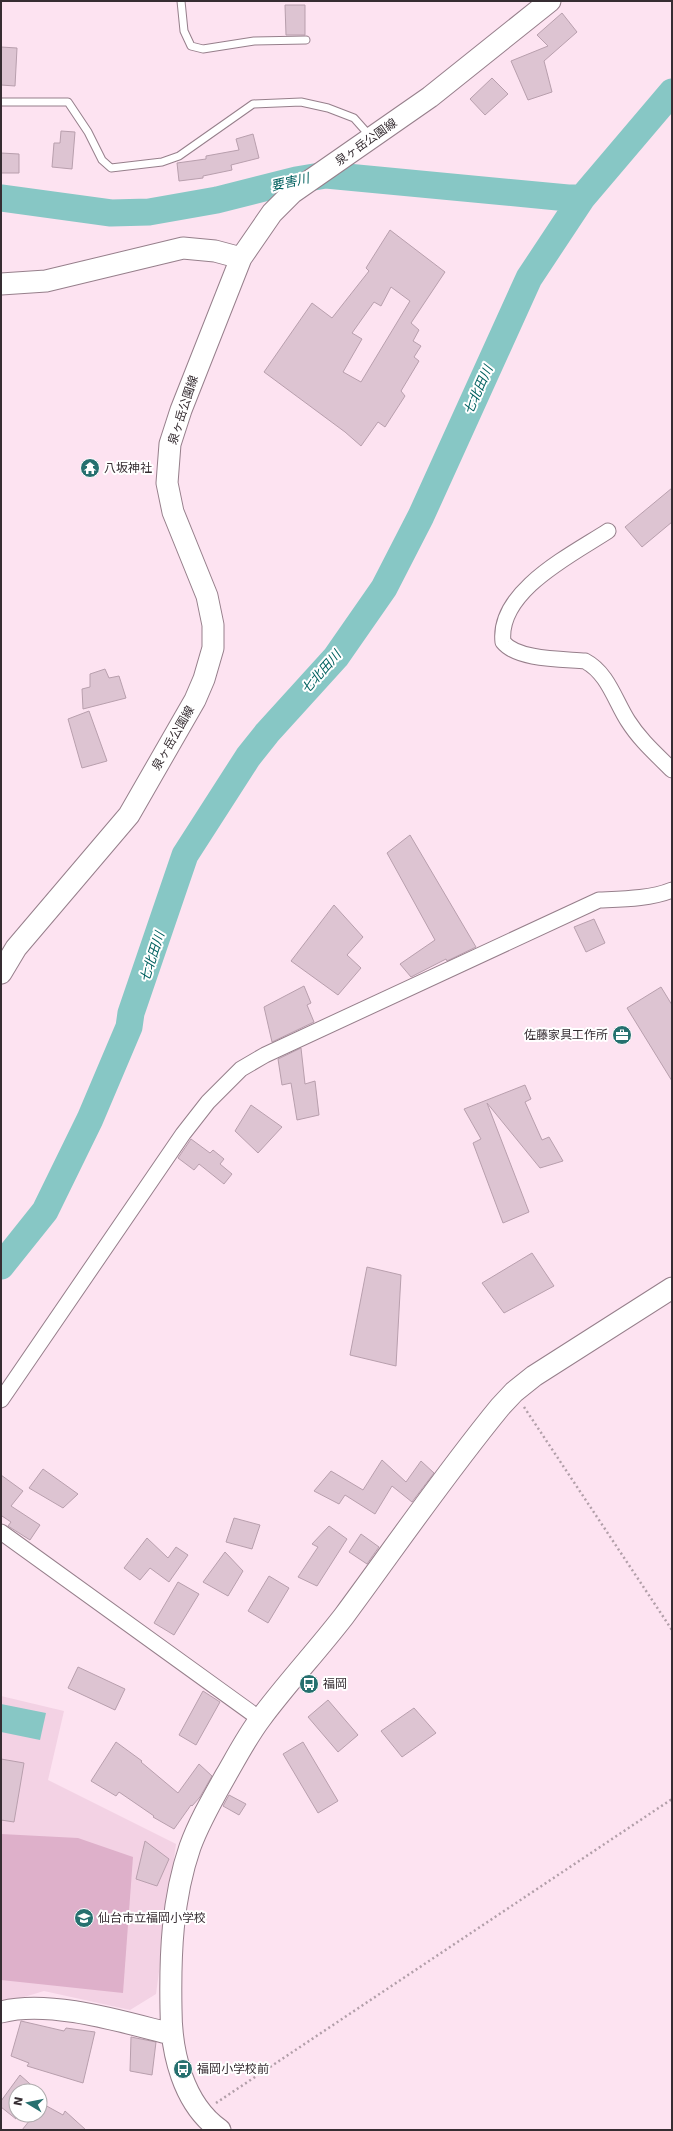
<svg xmlns="http://www.w3.org/2000/svg" width="673" height="2131" font-family="'DejaVu Sans','Noto Sans JP',sans-serif">
	<style>
		.built { fill: #f3d2e4 }
		.green { fill: #deb0ca }
		.water { fill: #87c7c5 }
		.lines { fill: none; stroke-linecap: round; stroke-linejoin: round }
		.river { stroke: #87c7c5; stroke-width: 27 }
		.building { fill: #ddc4d2; stroke: #b89fad; fill-rule: evenodd }
		.lane-casing { stroke: #967f8b; stroke-width: 9 }
		.street-casing { stroke: #967f8b; stroke-width: 17 }
		.secondary-casing { stroke: #967f8b; stroke-width: 23 }
		.path { stroke: #b29fa9; stroke-width: 2.5; stroke-dasharray: 2 3; stroke-linecap: butt }
		.lane { stroke: #fff; stroke-width: 7 }
		.street { stroke: #fff; stroke-width: 15 }
		.secondary { stroke: #fff; stroke-width: 21 }
		.labels { text-anchor: middle; dominant-baseline: central; stroke-width: 4; stroke-linejoin: round; paint-order: stroke }
		.street-label { font-size: 12px; fill: #362d32; stroke: #fff }
		.poi-label { font-size: 12px; fill: #362d32; stroke: #fff; text-anchor: start }
		.water-label { font-size: 13px; font-style: italic; fill: #00605f; stroke: #fff }
	</style>
	<rect width="100%" height="100%" fill="#fde3f1"/>
	<path class="built" d="M 1,1696 L 64,1711 L 48,1780 L 176,1844 L 156,1994 L 130,2010 L 44,1991 L 1,2004 Z"/>
	<path class="green" d="M 1,1834 L 78,1838 L 133,1857 L 123,1993 L 1,1980 Z"/>
	<path class="water" d="M 1,1704 L 46,1713 L 40,1740 L 1,1732 Z"/>
	<g class="lines">
		<path class="river" d="M 1,198 L 111,213 L 149,212 L 217,200 L 296,180 L 326,175 L 568,198 L 582,198
			M 1,1266 L 45,1211 L 90,1119 L 129,1027 L 131,1013 L 185,855 L 248,757 L 267,733 L 336,657 L 384,588 L 421,516 L 529,278 L 582,198 L 672,92"/>
	</g>
	<path class="building" d="M 285,5 L 305,5 L 305,35 L 286,35 Z
		M 562,13 L 577,32 L 544,61 L 552,92 L 528,100 L 511,61 L 548,46 L 537,35 Z
		M 1,47 L 17,48 L 15,86 L 1,85 Z
		M 492,78 L 508,94 L 485,115 L 470,99 Z
		M 61,131 L 75,132 L 72,169 L 52,167 L 54,143 L 60,143 Z
		M 253,134 L 259,158 L 231,165 L 232,170 L 203,176 L 203,178 L 179,181 L 177,163 L 206,159 L 206,156 L 239,150 L 236,139 Z
		M 1,153 L 19,154 L 19,173 L 1,173 Z
		M 390,230 L 445,272 L 411,323 L 419,330 L 413,341 L 421,346 L 414,357 L 419,361 L 401,391 L 405,396 L 385,427 L 378,422 L 361,446 L 345,432 L 264,372 L 312,303 L 332,318 L 369,271 L 366,268 ZM 391,287 L 410,301 L 361,382 L 343,372 L 362,339 L 352,333 L 374,302 L 381,306 Z
		M 672,488 L 672,522 L 642,547 L 625,527 Z
		M 105,669 L 109,678 L 119,676 L 126,698 L 83,709 L 82,689 L 90,687 L 90,674 Z
		M 89,711 L 107,761 L 82,768 L 68,719 Z
		M 410,835 L 476,947 L 447,961 L 446,959 L 411,977 L 400,964 L 435,940 L 387,853 Z
		M 334,905 L 363,937 L 347,955 L 361,968 L 338,995 L 291,961 Z
		M 594,919 L 605,943 L 586,952 L 574,927 Z
		M 304,986 L 311,1003 L 307,1005 L 314,1022 L 272,1042 L 264,1007 Z
		M 661,987 L 672,1005 L 672,1081 L 627,1008 Z
		M 301,1048 L 305,1084 L 315,1081 L 319,1115 L 297,1120 L 291,1083 L 282,1085 L 278,1059 Z
		M 525,1085 L 531,1099 L 525,1102 L 542,1140 L 549,1137 L 563,1161 L 540,1168 L 487,1103 L 529,1212 L 503,1223 L 473,1143 L 481,1139 L 464,1109 Z
		M 251,1105 L 282,1127 L 258,1153 L 235,1131 Z
		M 191,1139 L 210,1153 L 213,1150 L 224,1159 L 220,1164 L 232,1174 L 224,1184 L 199,1164 L 194,1170 L 178,1158 Z
		M 532,1253 L 554,1286 L 504,1313 L 482,1283 Z
		M 367,1267 L 401,1275 L 396,1366 L 350,1355 Z
		M 382,1460 L 406,1482 L 421,1461 L 434,1473 L 412,1502 L 392,1486 L 375,1514 L 345,1495 L 339,1504 L 314,1491 L 331,1471 L 363,1490 Z
		M 43,1469 L 78,1494 L 63,1508 L 29,1488 Z
		M 1,1475 L 23,1491 L 11,1506 L 40,1525 L 30,1540 L 8,1526 L 11,1522 L 2,1516 L 1,1518 Z
		M 234,1518 L 260,1525 L 252,1549 L 226,1542 Z
		M 329,1526 L 347,1539 L 317,1586 L 298,1577 L 318,1547 L 312,1544 Z
		M 361,1534 L 379,1547 L 367,1564 L 349,1552 Z
		M 147,1538 L 168,1558 L 176,1547 L 188,1555 L 169,1582 L 150,1568 L 140,1580 L 124,1568 Z
		M 225,1552 L 243,1571 L 228,1596 L 203,1582 Z
		M 269,1576 L 289,1588 L 268,1623 L 248,1611 Z
		M 178,1582 L 199,1594 L 174,1635 L 154,1623 Z
		M 78,1667 L 125,1689 L 115,1710 L 68,1688 Z
		M 203,1691 L 220,1702 L 196,1745 L 179,1735 Z
		M 328,1700 L 358,1735 L 338,1752 L 308,1717 Z
		M 414,1708 L 436,1733 L 402,1757 L 381,1731 Z
		M 116,1742 L 142,1761 L 141,1762 L 178,1793 L 199,1764 L 212,1776 L 200,1797 L 192,1806 L 191,1805 L 174,1829 L 153,1817 L 154,1816 L 119,1792 L 116,1796 L 91,1781 Z
		M 303,1742 L 338,1801 L 318,1813 L 283,1754 Z
		M 1,1759 L 24,1763 L 14,1822 L 1,1820 Z
		M 229,1795 L 246,1804 L 239,1815 L 223,1806 Z
		M 145,1841 L 169,1859 L 157,1886 L 136,1879 Z
		M 21,2021 L 64,2031 L 66,2028 L 95,2032 L 83,2083 L 27,2066 L 29,2063 L 11,2056 Z
		M 131,2037 L 156,2042 L 152,2075 L 130,2071 Z
		M 20,2075 L 38,2091 L 16,2091 L 16,2119 L 1,2107 L 1,2101 Z
		M 43,2104 L 63,2115 L 65,2111 L 86,2130 L 22,2130 L 34,2115 L 40,2115 L 40,2108 Z"/>
	<g class="lines">
		<defs>
			<path id="lane" d="M 181,1 L 184,31 L 191,46 L 203,49 L 254,41 L 306,40
				M 1,102 L 68,102 L 88,132 L 102,160 L 111,168 L 162,162 L 179,156 L 253,104 L 301,102 L 328,108 L 354,118 L 370,136"/>
			<path id="street" d="M 608,531 C 573,554 497,591 503,642 C 517,660 563,659 585,661 C 608,673 615,701 628,721 C 640,740 656,754 672,770
				M 1,1400 L 183,1134 L 208,1102 L 241,1069 L 265,1055 L 599,900 C 623,899 650,899 672,890
				M 1,1532 L 260,1719"/>
			<path id="secondary" d="M 1,284 L 46,281 L 183,248 L 215,251 L 241,258
				M 1,973 L 16,948 L 129,815 L 195,700 L 204,679 L 213,648 L 213,625 L 207,596 L 173,512 L 167,483 L 170,444 L 181,410 L 241,258 L 272,213 L 292,193 L 430,97 L 550,1
				M 1,2012 C 49,1999 123,2022 171,2034
				M 220,2130 C 183,2104 171,2052 171,2009 C 170,1955 172,1899 190,1847 C 199,1822 213,1798 226,1775 C 237,1756 248,1735 261,1718 C 287,1683 317,1651 344,1616 C 395,1547 445,1474 500,1407 L 514,1392 L 534,1376 L 672,1288"/>
		</defs>
		<use href="#lane" class="lane-casing"/>
		<use href="#street" class="street-casing"/>
		<use href="#secondary" class="secondary-casing"/>
		<path class="path" d="M 524,1407 L 672,1630
			M 216,2103 L 672,1799"/>
		<use href="#lane" class="lane"/>
		<use href="#street" class="street"/>
		<use href="#secondary" class="secondary"/>
	</g>
	<defs>
		<symbol id="temple-disc" viewBox="-11 -11 22 22"><circle r="9.5" fill="#26706f" stroke="#fff"/><path d="M0-6L5-2H3V0L6.5 2.5H4V6H1.5V3h-3V6H-4V2.5H-6.5L-3 0V-2H-5Z" fill="#fff"/></symbol>
		<symbol id="office-disc" viewBox="-11 -11 22 22"><circle r="9.5" fill="#26706f" stroke="#fff"/><path d="M-6-3h4V-5.5h4V-3h4V5H-6ZM-1-4.5V-3h2v-1.5ZM-6 0V1H6V0Z" fill="#fff"/></symbol>
		<symbol id="bus-disc" viewBox="-11 -11 22 22"><circle r="9.5" fill="#26706f" stroke="#fff"/><path d="M-5-6H5V4H4V6H2V4H-2V6H-4V4H-5ZM-3.5-4V0h7V-4ZM-3.5 1.2v1.5H-2V1.2ZM2 1.2v1.5H3.5V1.2Z" fill="#fff"/></symbol>
		<symbol id="school-disc" viewBox="-11 -11 22 22"><circle r="9.5" fill="#26706f" stroke="#fff"/><path d="M0-5L7-2L0 1L-7-2ZM-4 1L0 2.5L4 1V4Q0 6-4 4Z" fill="#fff"/></symbol>
	</defs>
	<g fill-rule="evenodd">
		<use href="#temple-disc" x="79" y="457" width="22" height="22"/>
		<use href="#office-disc" x="611" y="1024" width="22" height="22"/>
		<use href="#bus-disc" x="298" y="1673" width="22" height="22"/>
		<use href="#school-disc" x="73" y="1907" width="22" height="22"/>
		<use href="#bus-disc" x="172" y="2058" width="22" height="22"/>
	</g>
	<g class="labels">
		<g class="street-label">
			<text transform="translate(366 142) rotate(-35)">泉ヶ岳公園線</text>
			<text transform="translate(183 410) rotate(-72)">泉ヶ岳公園線</text>
			<text transform="translate(173 738) rotate(-60)">泉ヶ岳公園線</text>
		</g>
		<g class="poi-label">
			<text x="104" y="468">八坂神社</text>
			<text x="608" y="1035" text-anchor="end">佐藤家具工作所</text>
			<text x="323" y="1684">福岡</text>
			<text x="98" y="1918">仙台市立福岡小学校</text>
			<text x="197" y="2069">福岡小学校前</text>
		</g>
		<g class="water-label">
			<text transform="translate(290 182) rotate(-13)">要害川</text>
			<text transform="translate(478 390) rotate(-66)">七北田川</text>
			<text transform="translate(321 672) rotate(-49)">七北田川</text>
			<text transform="translate(152 957) rotate(-72)">七北田川</text>
		</g>
	</g>
	<rect width="673" height="2131" fill="none" stroke="#362d32" stroke-width="4"/>
	<g transform="translate(28 2103) rotate(280)"><circle r="19" fill="#ffffff" stroke="#afabad"/>
	<path d="M0-3L7 15L0 10L-7 15Z" fill="#26706f"/>
	<text y="-6" font-size="11" font-weight="bold" text-anchor="middle" fill="#362d32">N</text>
	</g>
</svg>
